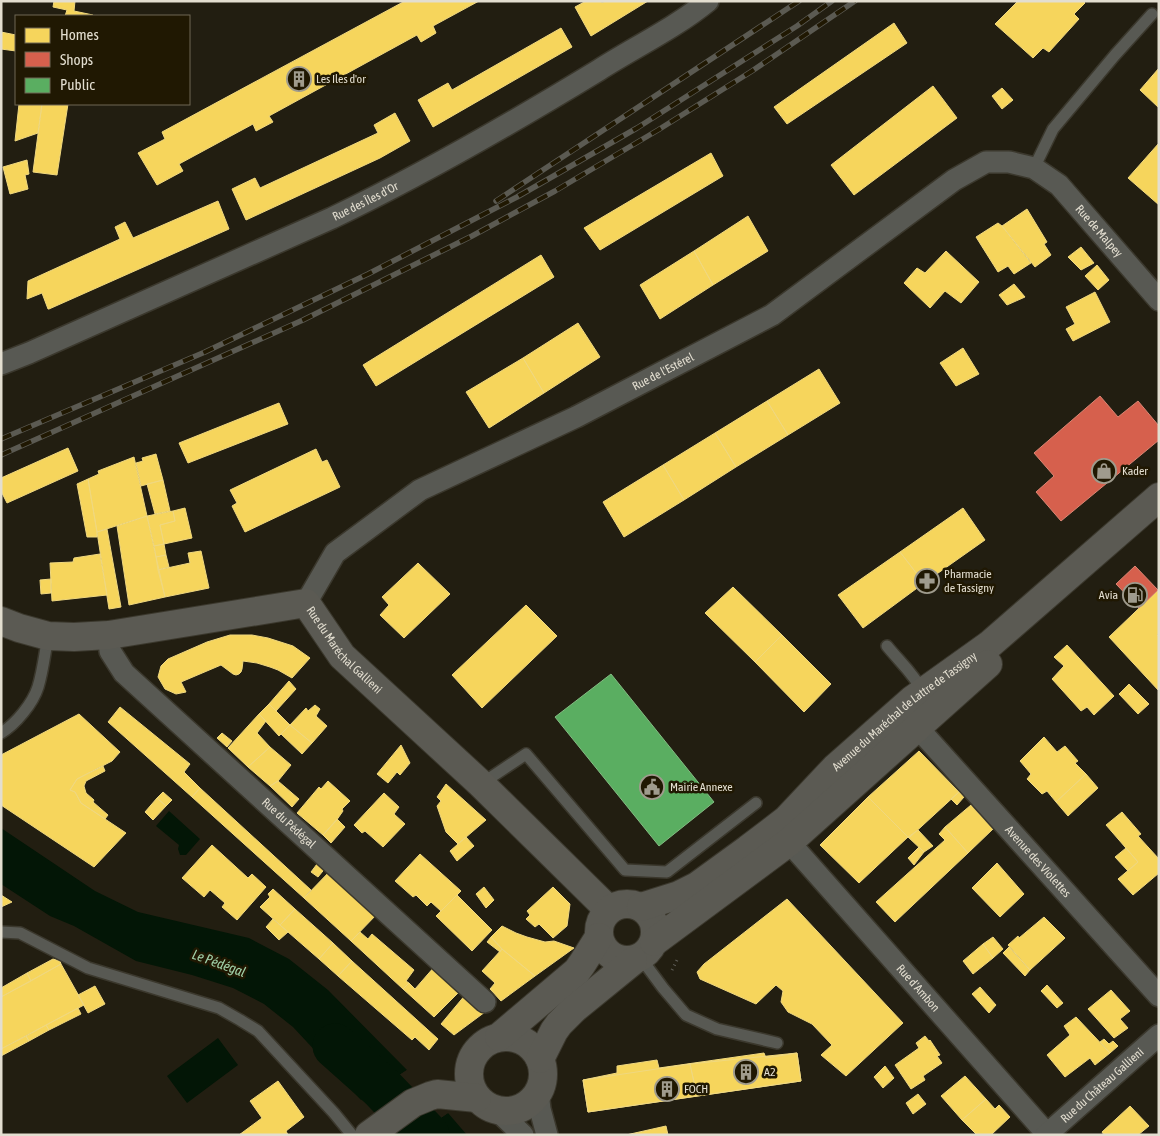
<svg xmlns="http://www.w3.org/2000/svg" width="1160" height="1136" font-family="'Asap Condensed',sans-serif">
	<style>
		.water { fill: #031606 }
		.pier { fill: #221e11 }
		.homes { fill: #f6d55c; stroke: #f0d87f }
		.shops { fill: #d6604d; stroke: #da8674 }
		.public { fill: #5aae61; stroke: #83bc82 }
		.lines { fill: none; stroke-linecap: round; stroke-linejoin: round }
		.river { stroke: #031606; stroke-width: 45 }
		.service-casing { stroke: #3b382d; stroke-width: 14 }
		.minor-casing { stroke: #3b382d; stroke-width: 24 }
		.secondary-casing { stroke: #3b382d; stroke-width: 30 }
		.path { stroke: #5f5e58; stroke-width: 3; stroke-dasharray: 1 4; stroke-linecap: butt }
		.service { stroke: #585953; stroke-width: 11 }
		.minor { stroke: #585953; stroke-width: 21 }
		.secondary { stroke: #5b5a53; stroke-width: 28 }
		.rail-casing { stroke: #5b5a52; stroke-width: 5.5 }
		.rail { stroke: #201802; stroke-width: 4; stroke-dasharray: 11; stroke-linecap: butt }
		.labels { text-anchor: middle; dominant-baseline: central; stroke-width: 5; stroke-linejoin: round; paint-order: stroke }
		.poi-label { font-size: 12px; fill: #e3ded0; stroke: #201802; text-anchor: start }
		.street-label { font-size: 12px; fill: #e3ded0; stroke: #201802 }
		.water-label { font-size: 14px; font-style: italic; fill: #a2d3ab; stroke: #201802 }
	</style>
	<rect width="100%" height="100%" fill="#221e11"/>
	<path class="water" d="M 169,811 L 200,839 L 186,855 L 180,855 L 178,849 L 179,845 L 156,826 Z
		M 1,828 L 95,891 L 138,912 L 249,938 L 289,959 L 328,990 L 407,1070 L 361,1100 L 293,1027 L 264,1004 L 233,988 L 192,975 L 136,961 L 74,926 L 50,916 L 1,884 Z
		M 218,1038 L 238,1065 L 187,1103 L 167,1076 Z
		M 448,1113 L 467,1135 L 416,1135 Z"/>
	<path class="pier" d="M 407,1070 L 408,1072 L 363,1102 L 361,1100 Z
		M 446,1112 L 448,1113 L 416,1135 L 413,1135 L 415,1133 Z"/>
	<path class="homes" d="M 54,1 L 75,1 L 74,11 L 93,15 L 93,16 L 65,16 L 67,10 L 53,7 Z
		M 405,1 L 479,1 L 433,26 L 436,33 L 421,42 L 417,35 L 269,116 L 273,122 L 256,131 L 253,124 L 179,164 L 183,171 L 157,185 L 138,153 L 165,139 L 162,132 Z
		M 586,1 L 601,1 L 602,3 L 605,1 L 648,1 L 591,36 L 575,7 Z
		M 1018,1 L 1083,1 L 1085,3 L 1074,14 L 1079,19 L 1049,52 L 1043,48 L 1033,58 L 995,24 Z
		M 894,23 L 907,43 L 787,124 L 774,107 Z
		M 561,28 L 572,47 L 433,127 L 418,100 L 448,83 L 452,90 Z
		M 1,32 L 16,35 L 16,51 L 1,49 Z
		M 1159,68 L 1159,108 L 1140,90 Z
		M 933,86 L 957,118 L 854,195 L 831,165 Z
		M 1002,88 L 1013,100 L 1002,109 L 992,96 Z
		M 19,104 L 42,104 L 38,133 L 15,141 Z
		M 42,104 L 68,104 L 57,175 L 33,172 Z
		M 395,113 L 410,141 L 380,158 L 246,220 L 232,189 L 255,178 L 260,188 L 378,133 L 374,125 Z
		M 1159,143 L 1159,205 L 1128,178 Z
		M 711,153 L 723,176 L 600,250 L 584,228 Z
		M 27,160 L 29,174 L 25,175 L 28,189 L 10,194 L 3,167 Z
		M 218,201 L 229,229 L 49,309 L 48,309 L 42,293 L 27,299 L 28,281 L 120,239 L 115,227 L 125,222 L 133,238 Z
		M 1027,209 L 1047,242 L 1044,244 L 1051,255 L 1035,267 L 1002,226 Z
		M 748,216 L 768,251 L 713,285 L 694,251 Z
		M 998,223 L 1002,226 L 1031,263 L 1014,274 L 1008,266 L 998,272 L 976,237 Z
		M 1081,247 L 1094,263 L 1081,270 L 1068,257 Z
		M 694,251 L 713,285 L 660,319 L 640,285 Z
		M 946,251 L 979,282 L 961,303 L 945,291 L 930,308 L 904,283 L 917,268 L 925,273 Z
		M 541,255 L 554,277 L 376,386 L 363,365 Z
		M 1097,265 L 1109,280 L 1098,290 L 1085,276 Z
		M 1014,284 L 1025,297 L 1007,305 L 999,295 Z
		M 1095,292 L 1110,322 L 1073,341 L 1066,329 L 1075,324 L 1066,307 Z
		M 578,323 L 600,357 L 544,393 L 523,358 Z
		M 963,348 L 979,374 L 956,386 L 940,363 Z
		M 523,358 L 544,393 L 489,428 L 466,392 Z
		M 819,369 L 840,403 L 788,435 L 767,401 Z
		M 767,401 L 788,435 L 736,467 L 715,433 Z
		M 279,403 L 288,424 L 188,463 L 179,443 Z
		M 715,433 L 736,467 L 684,500 L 663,465 Z
		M 68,448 L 78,471 L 7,503 L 1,491 L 1,478 Z
		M 316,449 L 322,462 L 327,460 L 340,487 L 245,532 L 232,506 L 237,503 L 230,490 Z
		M 156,454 L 163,480 L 141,486 L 136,463 L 143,461 L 142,458 Z
		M 134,457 L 147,516 L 97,532 L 88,479 L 99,474 L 98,471 Z
		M 663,465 L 684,500 L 624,537 L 603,502 Z
		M 88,479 L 97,532 L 97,537 L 87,537 L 77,484 Z
		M 163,480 L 170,511 L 155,514 L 147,484 Z
		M 185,508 L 192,538 L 164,544 L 160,525 L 175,521 L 173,511 Z
		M 963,508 L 985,540 L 924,583 L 900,552 Z
		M 173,511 L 175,521 L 160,525 L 164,544 L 154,546 L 147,516 Z
		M 147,516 L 165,597 L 129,605 L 117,526 Z
		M 107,529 L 121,607 L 109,609 L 97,532 Z
		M 164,544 L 166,555 L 156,557 L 154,546 Z
		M 201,551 L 209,588 L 165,597 L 158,570 L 190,563 L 188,553 Z
		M 900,552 L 924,583 L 863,628 L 838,595 Z
		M 100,554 L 107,595 L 52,601 L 50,563 L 73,562 L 74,558 Z
		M 166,555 L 169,567 L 158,570 L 156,557 Z
		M 418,563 L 450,594 L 404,638 L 380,615 L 389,605 L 382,597 Z
		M 51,579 L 51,593 L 41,594 L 40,580 Z
		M 733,587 L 782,635 L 755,662 L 705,613 Z
		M 1158,590 L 1159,634 L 1157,635 L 1159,637 L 1159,691 L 1109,637 Z
		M 526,605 L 557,636 L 482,708 L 452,675 Z
		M 230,635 L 252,635 L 268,638 L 293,646 L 310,658 L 292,678 L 278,670 L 270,667 L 257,663 L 243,661 L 242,669 L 241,672 L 239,674 L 236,675 L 233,674 L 221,665 L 181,682 L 186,692 L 176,694 L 165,689 L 158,677 L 161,666 L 168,659 L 207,642 Z
		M 782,635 L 831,684 L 804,712 L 755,662 Z
		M 1067,645 L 1114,696 L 1094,715 L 1087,707 L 1081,711 L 1052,679 L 1064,666 L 1054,657 Z
		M 289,681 L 296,689 L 276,711 L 269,704 Z
		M 1129,684 L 1149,704 L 1138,714 L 1119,694 Z
		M 269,704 L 290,725 L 279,736 L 259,714 Z
		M 315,705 L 320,709 L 316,716 L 327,726 L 312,743 L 290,725 L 306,708 L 308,711 Z
		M 120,707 L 190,764 L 184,772 L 200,788 L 192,797 L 108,722 Z
		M 79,714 L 120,752 L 112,761 L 77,779 L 70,790 L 75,792 L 81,803 L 126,833 L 94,867 L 1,805 L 1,755 Z
		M 259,714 L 266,721 L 257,733 L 270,747 L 248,767 L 228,748 Z
		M 290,725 L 312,743 L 302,754 L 281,734 Z
		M 222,733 L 232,741 L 227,747 L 217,738 Z
		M 1044,737 L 1057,752 L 1065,746 L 1078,761 L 1075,763 L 1086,774 L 1056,802 L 1047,791 L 1042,794 L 1027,779 L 1031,774 L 1020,761 Z
		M 401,745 L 410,763 L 400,775 L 397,772 L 388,783 L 377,774 Z
		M 270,747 L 291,765 L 278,781 L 270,786 L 248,767 Z
		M 919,751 L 959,792 L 910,837 L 908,837 L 868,797 Z
		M 103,766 L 105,771 L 86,781 L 84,786 L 86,793 L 94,800 L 93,802 L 108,815 L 105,819 L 81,803 L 75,792 L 70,790 L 77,779 Z
		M 1086,774 L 1098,788 L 1068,816 L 1056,802 Z
		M 278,781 L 299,799 L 292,807 L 270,786 Z
		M 328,781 L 350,801 L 342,809 L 343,811 L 336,821 L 323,835 L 297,813 L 319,787 L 321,789 Z
		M 446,784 L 486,820 L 458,844 L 446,832 L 437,806 L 441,801 L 437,797 Z
		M 200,788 L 311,890 L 304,898 L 192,797 Z
		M 163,792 L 172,800 L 166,806 L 157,798 Z
		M 959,792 L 964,797 L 957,805 L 951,799 Z
		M 384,793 L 399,807 L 394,814 L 405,824 L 383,847 L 365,831 L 362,833 L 354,825 Z
		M 868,797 L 908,837 L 859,883 L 820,845 Z
		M 157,798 L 166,806 L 153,820 L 145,812 Z
		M 971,805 L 993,829 L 968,853 L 945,827 Z
		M 1122,812 L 1141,834 L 1138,836 L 1159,859 L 1159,873 L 1133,895 L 1118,879 L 1138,862 L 1106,825 Z
		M 337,819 L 345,827 L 331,843 L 323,835 Z
		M 945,827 L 968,853 L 895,922 L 876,902 L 945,840 L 939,834 Z
		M 918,830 L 933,846 L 924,852 L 908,837 Z
		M 466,837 L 474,846 L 457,861 L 450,851 Z
		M 212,845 L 248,878 L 252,874 L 266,887 L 237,920 L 222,907 L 225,903 L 210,890 L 204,897 L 182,878 Z
		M 919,847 L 924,852 L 914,865 L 908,858 Z
		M 1126,848 L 1138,862 L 1128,871 L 1115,857 Z
		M 420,854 L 461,891 L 441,911 L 431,902 L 427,906 L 416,895 L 413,897 L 395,881 Z
		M 320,860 L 327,866 L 318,877 L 311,872 Z
		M 997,863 L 1024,894 L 1000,917 L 972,888 Z
		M 331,870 L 378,913 L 351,941 L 304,898 Z
		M 484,887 L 494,900 L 486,908 L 476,894 Z
		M 553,887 L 570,904 L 567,926 L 553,938 L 539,924 L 535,927 L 526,919 L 530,915 L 527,911 Z
		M 273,889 L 295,909 L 280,925 L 260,907 L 270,897 L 268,894 Z
		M 1,895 L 12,902 L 1,907 Z
		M 457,895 L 492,930 L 472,951 L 436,916 Z
		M 787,899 L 903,1023 L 846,1076 L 821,1055 L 832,1045 L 812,1024 L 788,1012 L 781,1002 L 783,991 L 776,985 L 756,1004 L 700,979 L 697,972 L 704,964 Z
		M 295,909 L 333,943 L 319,959 L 280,925 Z
		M 1044,917 L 1065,938 L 1030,970 L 1008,945 L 1018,936 L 1019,938 Z
		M 273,919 L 288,932 L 279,940 L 266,927 Z
		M 502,926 L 516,933 L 527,937 L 545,942 L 554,941 L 574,948 L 535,976 L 503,950 L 491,937 Z
		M 360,932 L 368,939 L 372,934 L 414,970 L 406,981 L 409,983 L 403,989 L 351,941 Z
		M 491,937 L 502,949 L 500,952 L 487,942 Z
		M 993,937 L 1003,949 L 993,958 L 983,944 Z
		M 333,943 L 352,961 L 338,976 L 319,959 Z
		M 983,944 L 993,958 L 973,974 L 963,961 Z
		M 1009,947 L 1030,970 L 1025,976 L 1003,953 Z
		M 502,949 L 535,976 L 501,1001 L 490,989 L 495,983 L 482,971 Z
		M 53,959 L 60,961 L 61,964 L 31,981 L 27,973 Z
		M 352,961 L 438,1039 L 429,1050 L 415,1037 L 412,1040 L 338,976 Z
		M 61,964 L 84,1005 L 1,1049 L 1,997 Z
		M 435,966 L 461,990 L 434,1017 L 403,989 L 409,983 L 415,989 Z
		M 27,973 L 31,981 L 1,997 L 1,988 Z
		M 1047,985 L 1063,1003 L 1057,1008 L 1041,991 Z
		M 95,986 L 105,1004 L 88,1013 L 78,995 Z
		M 980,987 L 996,1005 L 989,1013 L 972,994 Z
		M 1111,990 L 1130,1011 L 1120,1019 L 1128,1028 L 1114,1038 L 1088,1009 Z
		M 466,994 L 485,1012 L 454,1035 L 441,1024 Z
		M 78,1008 L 81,1014 L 49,1030 L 46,1025 Z
		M 1076,1017 L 1110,1053 L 1095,1065 L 1090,1058 L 1065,1077 L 1047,1055 L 1070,1035 L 1064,1026 Z
		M 46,1025 L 49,1030 L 29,1041 L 26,1036 Z
		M 26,1036 L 29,1041 L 1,1056 L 1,1049 Z
		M 925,1036 L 929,1041 L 930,1040 L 940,1055 L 937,1056 L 942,1063 L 923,1076 L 925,1080 L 911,1089 L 895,1065 L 919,1048 L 916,1043 Z
		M 1104,1039 L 1109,1044 L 1113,1041 L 1118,1046 L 1110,1053 L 1100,1042 Z
		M 764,1053 L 766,1058 L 797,1053 L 801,1081 L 588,1112 L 583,1080 L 617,1073 L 617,1066 L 657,1060 L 659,1068 Z
		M 797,1053 L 801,1081 L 697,1096 L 690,1064 Z
		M 690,1064 L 697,1096 L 588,1112 L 583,1080 Z
		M 885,1066 L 894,1078 L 883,1088 L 874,1077 Z
		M 965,1076 L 986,1099 L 962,1120 L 941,1096 Z
		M 278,1081 L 304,1117 L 286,1131 L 288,1135 L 239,1135 L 262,1118 L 250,1101 Z
		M 918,1094 L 926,1104 L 913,1114 L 906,1103 Z
		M 986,1099 L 995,1109 L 999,1105 L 1010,1117 L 991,1135 L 977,1135 L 962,1120 Z
		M 1130,1106 L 1149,1126 L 1138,1135 L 1104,1135 L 1102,1132 Z
		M 666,1126 L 668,1135 L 626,1135 Z"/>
	<path class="shops" d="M 1100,396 L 1118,417 L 1138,401 L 1159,426 L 1159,440 L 1061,521 L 1036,492 L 1054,476 L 1034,453 Z
		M 1135,566 L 1158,590 L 1139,608 L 1116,584 Z"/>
	<path class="public" d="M 611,674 L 714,802 L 659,846 L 555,717 Z"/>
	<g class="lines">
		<path class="river" d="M 335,1046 L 381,1087 L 427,1135"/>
		<defs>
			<path id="service" d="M 1034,168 L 1053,129 L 1115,55 L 1152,14
				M 887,646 C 899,661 914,674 923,692
				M 1,733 C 16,724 33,703 38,687 C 43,671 45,652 48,636
				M 481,784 L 526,754 L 625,870 L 667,872 L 756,803
				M 1,932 L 20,933 L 88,968 L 219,1008 L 240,1020 L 258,1031 L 334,1113 L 352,1135
				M 640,957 L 663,988 L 686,1015 L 717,1029 L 777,1043"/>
			<g id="minor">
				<path id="s1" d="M 1,364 L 29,353 L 332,218 C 424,174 512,123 599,70 C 635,47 675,28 708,1"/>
				<path id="s2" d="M 306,603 L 335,553 L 420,490 L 576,417 L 772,315 L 954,180 L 986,162 L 1009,162 L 1034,168 L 1059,185 L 1159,300"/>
				<path id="s3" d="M 109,635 L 110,651 L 124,673 L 485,1002"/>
				<path id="s4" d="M 917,727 L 1159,996"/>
				<path id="s5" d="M 789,842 L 1047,1134"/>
				<path d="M 538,1092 L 540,1109 L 547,1135"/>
				<path d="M 498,1111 L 523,1135"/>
				<path id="s6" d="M 1046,1135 L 1159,1035"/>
			</g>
			<g id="secondary">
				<path id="s7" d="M 1,621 L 19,628 L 48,636 L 74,637 L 109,635 L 306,603 L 342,656 L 481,784 L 609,910"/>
				<circle cx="627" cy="932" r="28"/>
				<path id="s8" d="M 641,907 L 679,895 L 697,886 L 748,849 L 786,820 L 835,768 L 912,700 L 989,645 L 1159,497"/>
				<path d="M 654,942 L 789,842 L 988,664"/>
				<circle cx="506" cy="1074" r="37"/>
				<path d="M 499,1037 L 577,971 L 582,964 L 599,937"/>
				<path d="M 540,1059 L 554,1031 L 559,1024 L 574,1009 L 633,961"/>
				<path d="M 369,1135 L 413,1103 L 430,1096 L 437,1094 L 477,1098"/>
			</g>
		</defs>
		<use href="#service" class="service-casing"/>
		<use href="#minor" class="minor-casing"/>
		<use href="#secondary" class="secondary-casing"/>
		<path class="path" d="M 672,970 L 678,958"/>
		<use href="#service" class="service"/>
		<use href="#minor" class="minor"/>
		<use href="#secondary" class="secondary"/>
		<defs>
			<path id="rail" d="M 496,201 L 799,1
				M 1,439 L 205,352 L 368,274 L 517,197 L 637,128 L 797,26 L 832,1
				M 1,455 L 303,320 L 472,236 L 555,191 L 658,130 L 752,71 L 855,1"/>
		</defs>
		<use href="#rail" class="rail-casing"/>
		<use href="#rail" class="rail"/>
	</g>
	<defs>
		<symbol id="building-ring" viewBox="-11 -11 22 22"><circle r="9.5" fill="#201802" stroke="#9f9b8d" stroke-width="1.5"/><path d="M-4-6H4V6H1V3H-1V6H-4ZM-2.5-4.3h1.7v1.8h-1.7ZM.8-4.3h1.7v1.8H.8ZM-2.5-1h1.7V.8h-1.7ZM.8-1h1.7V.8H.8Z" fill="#9f9b8d"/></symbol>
		<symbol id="shop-ring" viewBox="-11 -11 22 22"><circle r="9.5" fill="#201802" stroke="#9f9b8d" stroke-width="1.5"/><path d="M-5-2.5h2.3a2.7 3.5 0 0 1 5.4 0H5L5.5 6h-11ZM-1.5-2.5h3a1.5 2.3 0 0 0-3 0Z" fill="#9f9b8d"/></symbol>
		<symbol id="pharmacy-ring" viewBox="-11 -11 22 22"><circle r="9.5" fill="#201802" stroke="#9f9b8d" stroke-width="1.5"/><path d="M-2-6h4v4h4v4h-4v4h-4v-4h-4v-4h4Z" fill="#9f9b8d"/></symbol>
		<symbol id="fuel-ring" viewBox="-11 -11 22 22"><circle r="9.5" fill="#201802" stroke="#9f9b8d" stroke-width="1.5"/><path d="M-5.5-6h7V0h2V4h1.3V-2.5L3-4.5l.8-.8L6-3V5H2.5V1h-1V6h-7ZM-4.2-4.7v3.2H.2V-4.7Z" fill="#9f9b8d"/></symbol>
		<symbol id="civic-ring" viewBox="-11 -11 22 22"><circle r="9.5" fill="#201802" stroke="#9f9b8d" stroke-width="1.5"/><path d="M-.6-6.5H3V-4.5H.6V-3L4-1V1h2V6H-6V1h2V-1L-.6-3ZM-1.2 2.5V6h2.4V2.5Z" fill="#9f9b8d"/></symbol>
	</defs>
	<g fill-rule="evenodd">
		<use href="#building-ring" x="285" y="65" width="28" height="28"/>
		<use href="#shop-ring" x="1090" y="457" width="28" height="28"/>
		<use href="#pharmacy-ring" x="913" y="567" width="28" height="28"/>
		<use href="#fuel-ring" x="1121" y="581" width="28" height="28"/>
		<use href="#civic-ring" x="638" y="773" width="28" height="28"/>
		<use href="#building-ring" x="732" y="1058" width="28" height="28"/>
		<use href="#building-ring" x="653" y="1075" width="28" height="28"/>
	</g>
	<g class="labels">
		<g class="poi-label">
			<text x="316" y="79">Les Iles d'or</text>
			<text x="1122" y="471">Kader</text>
			<text x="944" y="574">Pharmacie<tspan x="944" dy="14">de Tassigny</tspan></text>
			<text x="1118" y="595" text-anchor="end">Avia</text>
			<text x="670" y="787">Mairie Annexe</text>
			<text x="764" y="1072">A2</text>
			<text x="684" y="1089">FOCH</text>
		</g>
		<g class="street-label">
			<text stroke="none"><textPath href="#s1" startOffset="399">Rue des Îles d'Or</textPath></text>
			<text stroke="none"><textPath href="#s2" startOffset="960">Rue de Malpey</textPath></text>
			<text stroke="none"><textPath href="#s2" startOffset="434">Rue de l'Estérel</textPath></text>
			<text stroke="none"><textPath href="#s7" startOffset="371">Rue du Maréchal Gallieni</textPath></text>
			<text stroke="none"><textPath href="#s8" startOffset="332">Avenue du Maréchal de Lattre de Tassigny</textPath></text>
			<text stroke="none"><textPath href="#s3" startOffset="265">Rue du Pédégal</textPath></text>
			<text stroke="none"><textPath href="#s4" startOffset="181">Avenue des Violettes</textPath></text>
			<text stroke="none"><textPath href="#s5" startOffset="195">Rue d'Ambon</textPath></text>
			<text stroke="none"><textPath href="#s6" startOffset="75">Rue du Château Gallieni</textPath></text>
		</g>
		<g class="water-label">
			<text transform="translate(219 963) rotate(20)">Le Pédégal</text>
		</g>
	</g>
	<rect width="1160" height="1136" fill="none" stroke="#e3ded0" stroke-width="5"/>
	<rect x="15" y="15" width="175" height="90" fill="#201802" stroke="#6e6754"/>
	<rect x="25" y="28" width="25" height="15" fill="#f6d55c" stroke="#6e6754"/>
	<text x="60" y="40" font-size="15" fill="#e3ded0">Homes</text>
	<rect x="25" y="52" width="25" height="15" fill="#d6604d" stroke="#6e6754"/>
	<text x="60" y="65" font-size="15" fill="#e3ded0">Shops</text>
	<rect x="25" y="78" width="25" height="15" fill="#5aae61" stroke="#6e6754"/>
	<text x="60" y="90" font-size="15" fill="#e3ded0">Public</text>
</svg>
